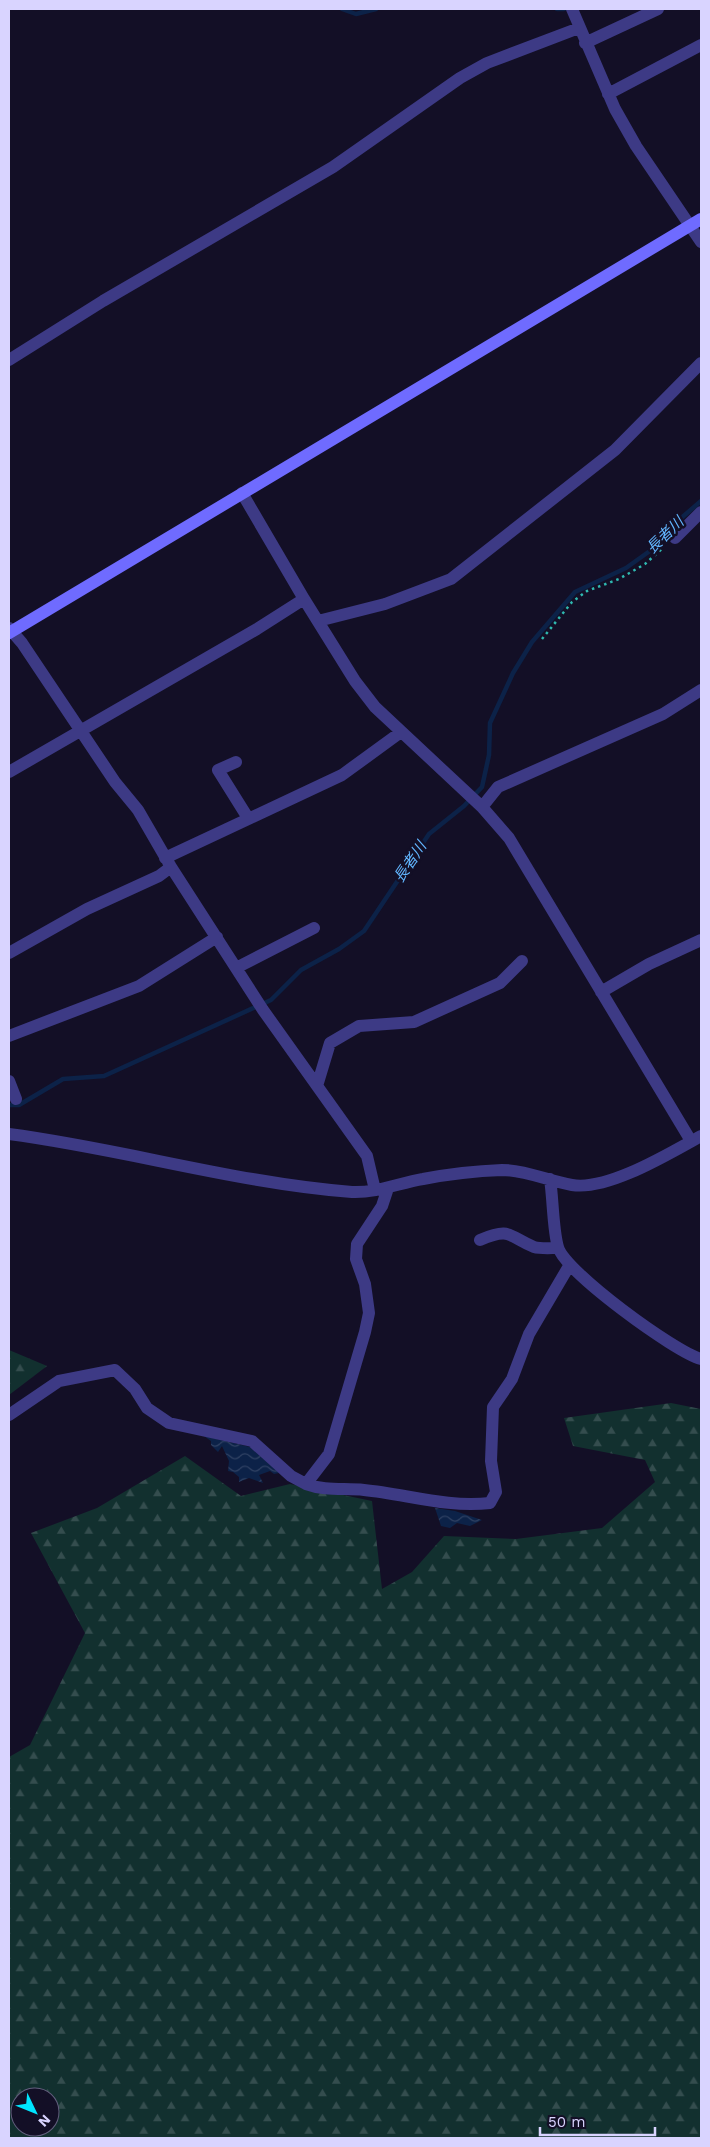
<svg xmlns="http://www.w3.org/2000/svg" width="710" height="2147" font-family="'Work Sans','Noto Sans JP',sans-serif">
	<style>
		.forest { fill: url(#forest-firs); fill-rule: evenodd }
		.water { fill: url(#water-waves) }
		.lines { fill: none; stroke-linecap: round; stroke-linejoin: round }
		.stream { stroke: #0c2248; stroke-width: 4.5 }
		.path { stroke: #2fb8b0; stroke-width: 2.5; stroke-dasharray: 2.5 4; stroke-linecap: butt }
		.street { stroke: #3d3a85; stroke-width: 12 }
		.secondary { stroke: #6f6bff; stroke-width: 12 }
		.labels { text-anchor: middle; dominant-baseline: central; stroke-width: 5; stroke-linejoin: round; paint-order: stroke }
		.water-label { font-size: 15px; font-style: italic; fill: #62b6ff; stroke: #130f26 }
	</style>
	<defs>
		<pattern id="forest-firs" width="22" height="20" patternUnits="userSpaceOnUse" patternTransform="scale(1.25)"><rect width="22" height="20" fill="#12302f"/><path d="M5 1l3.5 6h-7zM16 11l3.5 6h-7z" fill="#344d4e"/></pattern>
		<pattern id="water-waves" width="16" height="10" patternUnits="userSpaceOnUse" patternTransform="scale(1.25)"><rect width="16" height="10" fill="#0c2248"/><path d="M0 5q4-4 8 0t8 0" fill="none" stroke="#2f4163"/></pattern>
	</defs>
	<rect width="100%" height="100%" fill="#130f26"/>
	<path class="forest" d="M 9,1350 L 47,1366 L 9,1395 Z
		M 671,1403 L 701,1409 L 701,2138 L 9,2138 L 9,1757 L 30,1745 L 85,1633 L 31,1533 L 97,1508 L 185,1456 L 241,1496 L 290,1484 L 372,1501 L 382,1589 L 412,1572 L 444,1536 L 516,1539 L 602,1528 L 655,1482 L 645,1460 L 573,1446 L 564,1418 ZM 20,2097 L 50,2097 L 50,2127 L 20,2127 Z"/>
	<path class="water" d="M 204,1436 L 250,1447 L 279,1473 L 274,1474 L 270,1471 L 259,1475 L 263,1483 L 249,1478 L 239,1482 L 239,1477 L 233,1472 L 228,1471 L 229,1461 L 222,1446 L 218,1452 L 211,1445 L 211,1441 Z
		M 435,1508 L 455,1511 L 482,1520 L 470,1526 L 457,1523 L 450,1528 L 441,1526 Z"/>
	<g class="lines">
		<path class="stream" d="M 342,9 L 356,14 L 376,9
			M 557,9 L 564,9
			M 9,1105 L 19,1105 L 63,1079 L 104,1076 L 271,1000 L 301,970 L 339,949 L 364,931 L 429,834 L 464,806 L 482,787 L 489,755 L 490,723 L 513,673 L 532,642 L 575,592 L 626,568 L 654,548 L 672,526 L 701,501"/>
		<path class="path" d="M 542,639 L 572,602 L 587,591 L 619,579 L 645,564 L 664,547"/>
		<path class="street" d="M 572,9 L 615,109 L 636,146 L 701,242
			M 585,43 L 658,9
			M 608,94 L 701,45
			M 9,360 L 103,301 L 333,167 L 460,78 L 487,63 L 579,28
			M 242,493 L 304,599 L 355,681 L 375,707 L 482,807 L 509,838 L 691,1141
			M 675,538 L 701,512
			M 318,621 L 385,604 L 451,579 L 615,450 L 701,363
			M 9,628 L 22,643 L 115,782 L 138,810 L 171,867 L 263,1010 L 367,1156 L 375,1190
			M 236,762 L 218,770 L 248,818
			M 9,772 L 257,629 L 304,599
			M 482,807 L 498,787 L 663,714 L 701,690
			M 165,858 L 342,775 L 401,732
			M 9,953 L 87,909 L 159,876 L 171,867
			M 236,968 L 314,928
			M 601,992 L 649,964 L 701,940
			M 9,1036 L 139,986 L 217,937
			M 9,1081 L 16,1099
			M 317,1086 L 330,1043 L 359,1026 L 414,1022 L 500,983 L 522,961
			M 9,1134 C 124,1149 236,1183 352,1192 C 377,1193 399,1183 423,1179 C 449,1174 475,1171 502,1170 C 526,1170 548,1181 572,1185 C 608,1191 670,1153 701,1136
			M 550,1179 C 553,1198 553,1231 558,1247 C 565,1272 675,1352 701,1359
			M 480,1240 C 511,1227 508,1236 534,1247 C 541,1249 551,1248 558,1248
			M 9,1415 L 59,1381 L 115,1370 L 135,1389 L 147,1408 L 169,1423 L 252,1441 L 291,1476 L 306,1484 L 329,1454 L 365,1332 L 369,1313 L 365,1284 L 356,1259 L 357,1244 L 382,1206 L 388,1188
			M 306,1484 C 325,1491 344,1488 364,1490 C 406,1494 447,1508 490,1503 L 496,1492 L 491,1461 L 493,1407 L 512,1379 L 529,1334 L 569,1266"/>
		<path class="secondary" d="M 9,633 L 701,219"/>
	</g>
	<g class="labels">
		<g class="water-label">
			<text transform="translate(665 535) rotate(-44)">長者川</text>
			<text transform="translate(410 862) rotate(-56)">長者川</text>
		</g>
	</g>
	<rect width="710" height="2147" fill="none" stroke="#d9d4ff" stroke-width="20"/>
	<g transform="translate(35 2112) rotate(133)"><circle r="24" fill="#130f26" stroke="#625e7d"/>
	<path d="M0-4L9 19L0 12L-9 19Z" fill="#00e5ff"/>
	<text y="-8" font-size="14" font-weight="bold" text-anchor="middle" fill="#d9d4ff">N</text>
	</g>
	<path d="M540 2127v8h115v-8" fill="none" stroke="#d9d4ff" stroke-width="2.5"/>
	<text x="548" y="2127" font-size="15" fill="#d9d4ff" stroke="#130f26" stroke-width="4" paint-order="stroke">50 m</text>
</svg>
